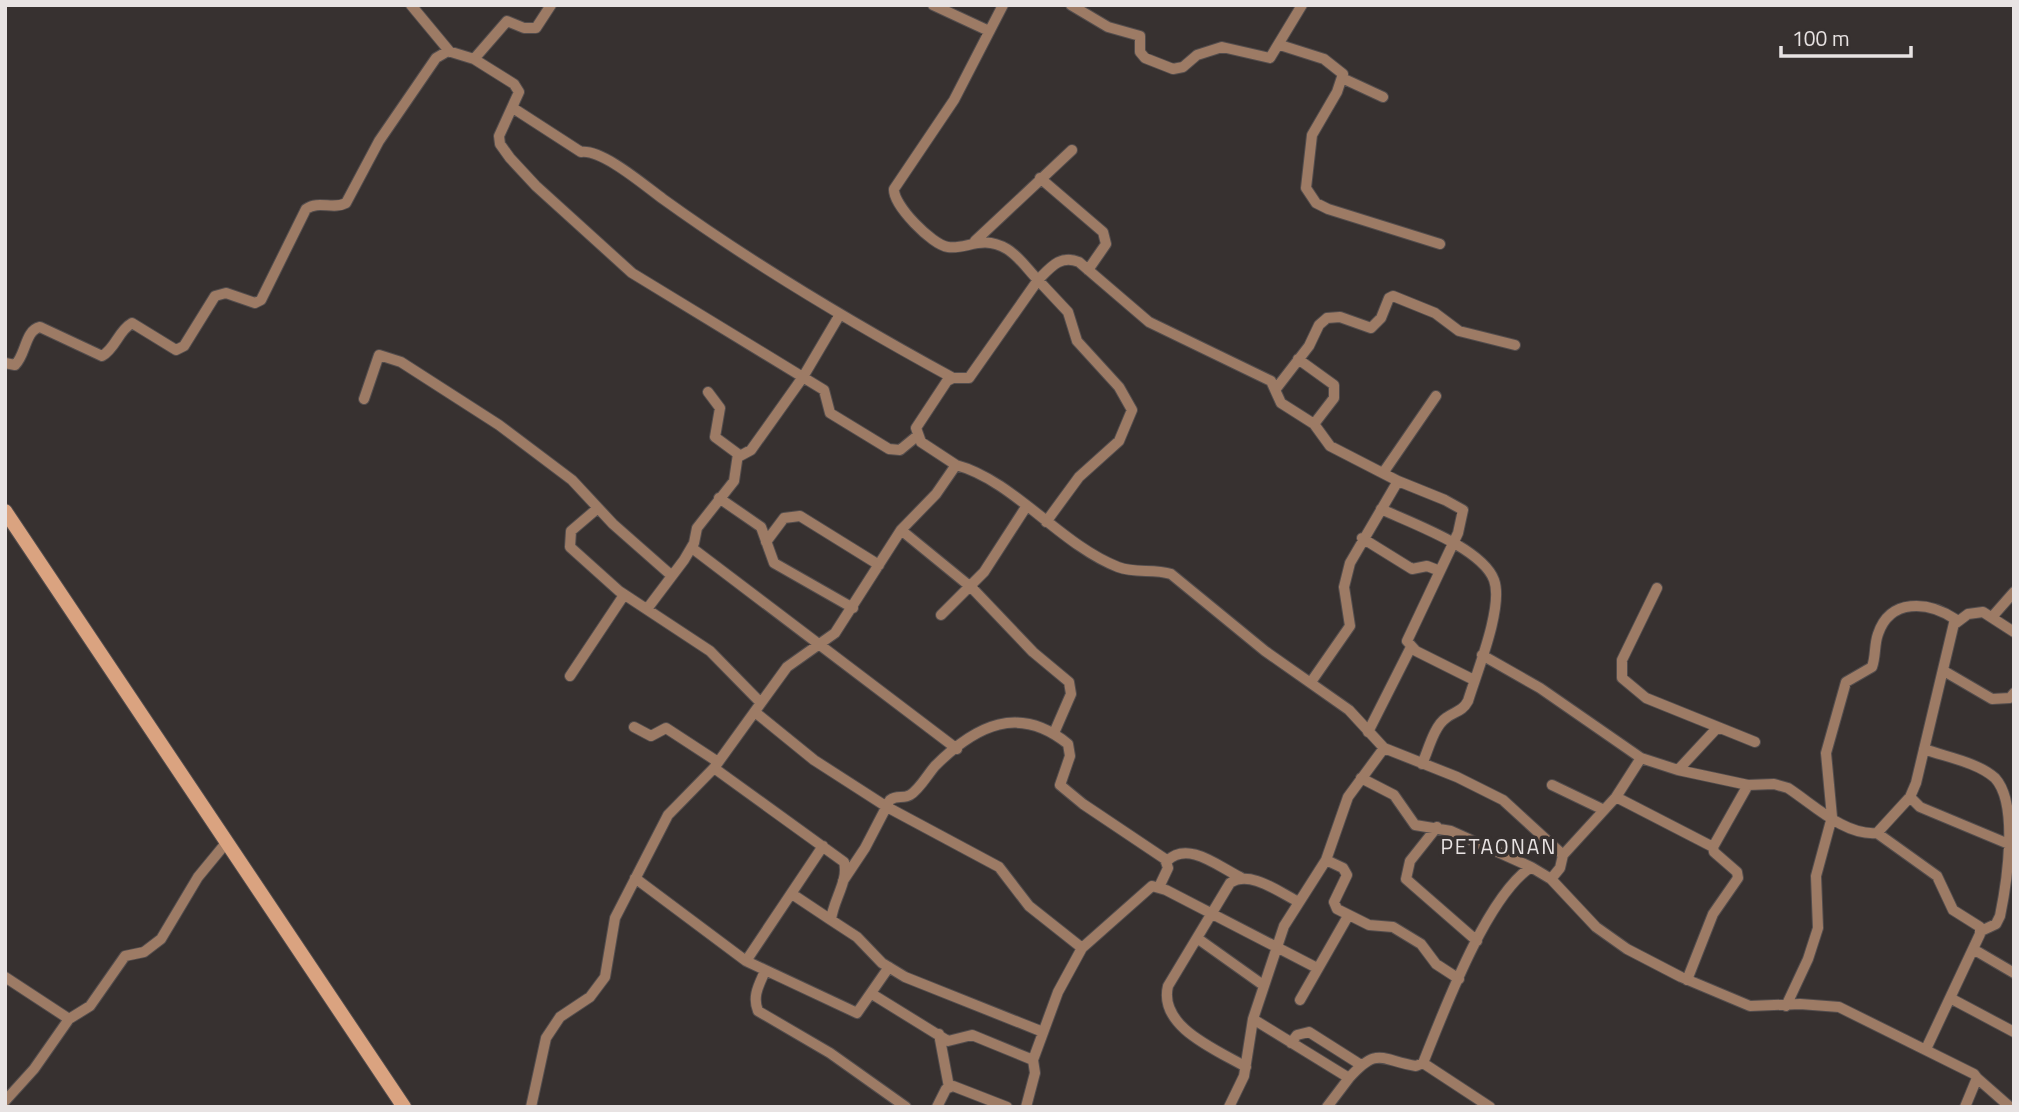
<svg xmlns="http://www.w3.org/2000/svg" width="2019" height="1112" font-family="'Titillium Web',sans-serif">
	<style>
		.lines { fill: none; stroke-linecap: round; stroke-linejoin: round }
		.minor-casing { stroke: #534d4d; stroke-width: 12 }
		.secondary-casing { stroke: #534d4d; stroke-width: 16 }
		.minor { stroke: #9d7b65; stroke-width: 10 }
		.secondary { stroke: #daa380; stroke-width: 14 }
		.labels { text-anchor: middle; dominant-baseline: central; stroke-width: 7; stroke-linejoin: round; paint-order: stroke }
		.quarter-label { font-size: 21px; letter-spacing: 2px; fill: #e8e3e3; stroke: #373130 }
	</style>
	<rect width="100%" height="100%" fill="#373130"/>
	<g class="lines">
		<defs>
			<path id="minor" d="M 411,5 L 450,52
				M 551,5 L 536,28 L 524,28 L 507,21 L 474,59 L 514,84 L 519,92 L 499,136 L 500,144 L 510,158 L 536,186 L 632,273 L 824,390 L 830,413 L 889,449 L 900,450 L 917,436
				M 933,5 L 989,31
				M 1071,5 L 1108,27 L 1140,36 L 1140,52 L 1145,58 L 1173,69 L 1183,67 L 1197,55 L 1222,47 L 1270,58 L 1302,5
				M 1280,45 L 1324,59 L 1343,74 L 1337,92 L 1312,135 L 1306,188 L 1316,203 L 1328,209 L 1440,244
				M 1342,78 L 1383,97
				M 513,108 L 581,152 C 602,149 644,185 663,199 C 756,266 852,323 953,378
				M 1040,178 L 1103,232 L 1106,244 L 1088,270
				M 975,241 L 1072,150
				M 1298,359 L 1334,385 L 1334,398 L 1314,424
				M 5,363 L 15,365 C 26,355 25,330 40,327 L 102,356 C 116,348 118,331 132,323 L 176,350 L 184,346 L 215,296 L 226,293 L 255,303 L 261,300 L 306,209 C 319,200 333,210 346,203 L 379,141 L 436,58 L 448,51 L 474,59
				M 1275,390 L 1309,346 L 1319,325 L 1327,318 L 1340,317 L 1371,328 L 1381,318 L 1389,298 L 1393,296 L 1435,313 L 1459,331 L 1515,345
				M 364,399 L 379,355 L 401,362 L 499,425 L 572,480 L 613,524 L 672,576
				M 738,457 L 751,450 L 803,377 L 839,316
				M 956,465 L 921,442 L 916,428 L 947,381 L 953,378 L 969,378 L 1038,280 C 1028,270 1019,256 1007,249 C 981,234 967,250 948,247 C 932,245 893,205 894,189 L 954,100 L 1003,5
				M 1383,473 L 1436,396
				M 1398,481 L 1445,500 L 1463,510 L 1458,533 L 1407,641 L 1416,651 L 1474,680
				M 719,498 L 761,527 L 774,563 L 853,608
				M 598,508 L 571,531 L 570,547 L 619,591 L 710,651 L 761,703
				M 1381,509 C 1411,523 1482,548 1494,580 C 1504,607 1476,674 1468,701 C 1462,712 1455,711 1446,718 C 1434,726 1428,751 1422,764
				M 1046,522 L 1079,477 L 1119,441 L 1132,410 L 1119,387 L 1077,341 L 1068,312 L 1038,280 C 1050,268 1060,254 1079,262 L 1149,322 L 1271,381 L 1281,403 L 1314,424 L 1330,446 L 1398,481 L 1350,563 L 1344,587 L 1350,626 L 1311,682
				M 901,530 L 972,588 L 1033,652 L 1069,682 L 1071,694 L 1054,733
				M 1362,538 L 1412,569 L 1427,566 L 1440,571
				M 766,542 L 784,518 L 800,516 L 879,565
				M 692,548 L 957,749
				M 1657,588 L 1622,660 L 1622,678 L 1646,698 L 1755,742
				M 647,609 L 684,560 L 694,543 L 697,528 L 734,481 L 738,454 L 715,437 L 720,408 L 708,392
				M 941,615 L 984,572 L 1026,507
				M 1992,617 L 2014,592
				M 1956,623 L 1968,614 L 1983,612 L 2014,632
				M 1482,655 L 1540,688 L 1641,758 L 1678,770 L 1748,785 L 1774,784 L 1788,788 C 1814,805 1845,836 1877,833 L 1910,797 L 1916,783 L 1955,619 C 1928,601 1890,598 1878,634 C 1874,645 1876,656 1872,667 L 1846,682 L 1826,753 L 1832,817 L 1816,876 L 1818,928 L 1808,959 L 1786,1006
				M 1944,671 L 1992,699 L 2010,698 L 2014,693
				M 570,676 L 624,595
				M 755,712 L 814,760 L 887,807 L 999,867 L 1029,906 L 1082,948
				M 634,727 L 651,736 L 666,728 L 718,762
				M 1368,732 L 1411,647
				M 1924,749 C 1946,757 1977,762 1995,778 C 2019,804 2007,882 2000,916 L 1996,924 L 1981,931
				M 714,768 L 844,862 C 849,881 833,900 831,920 L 857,937 L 882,963 L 905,977 L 1043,1032
				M 1678,770 L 1717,728
				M 1361,778 L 1394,795 L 1415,825 L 1451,831 L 1531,867
				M 1552,785 L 1604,810
				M 1616,797 L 1713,847
				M 1910,797 L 1920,807 L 2011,845
				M 1437,827 L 1410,861 L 1406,879 L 1477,941
				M 1877,833 L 1937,876 L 1953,910 L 1980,927 L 1980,934 L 1926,1049
				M 1563,855 L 1616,797 L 1641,758
				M 1326,860 L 1343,868 L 1347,875 L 1334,902 L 1337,909 L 1369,925 L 1393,927 L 1421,944 L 1436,964 L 1459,979
				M 1167,861 C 1188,840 1219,867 1240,877
				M 635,878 L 746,961 L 823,846
				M 843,881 L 865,848 L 890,800 C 897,795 903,799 910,795 C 919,790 928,774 935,766 C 976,725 1019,704 1068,744 L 1070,756 L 1060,785 L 1083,804 L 1165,859 L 1168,868 L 1159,887
				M 792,894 L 831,920
				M 1197,938 L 1263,985
				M 1973,949 L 2014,973
				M 746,961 L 857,1013 L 889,967
				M 765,971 C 759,985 752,996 758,1011 L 830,1053 L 906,1107
				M 5,977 L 69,1019
				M 1687,980 L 1713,914 L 1738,878 L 1737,872 L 1714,852 L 1713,847 L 1748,785
				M 872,994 L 948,1041 L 972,1035 L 1033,1060 L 1058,992 L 1082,948 L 1152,886 L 1166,890 L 1317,968
				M 1950,998 L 2014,1032
				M 1300,1000 L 1348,916
				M 1253,1019 L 1349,1078 L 1327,1107
				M 939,1034 L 949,1087
				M 1291,1043 L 1297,1035 L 1309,1032 L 1361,1065
				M 1423,1063 L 1490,1107
				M 1246,1067 C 1217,1050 1158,1027 1168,986 L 1230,883 C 1250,869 1280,893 1299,902
				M 1349,1078 C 1378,1046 1380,1060 1416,1066 L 1423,1063 C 1444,1011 1486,897 1531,867 L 1551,879
				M 1977,1078 L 2010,1107
				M 5,1101 L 34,1069 L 69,1019 L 90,1006 L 125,956 L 144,952 L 161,939 L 198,877 L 226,843
				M 531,1107 L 546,1038 L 560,1017 L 590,997 L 605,977 L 615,918 L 668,815 L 714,768 L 787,667 L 835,633 L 901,530 L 936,494 L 956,465 C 1013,480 1061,545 1118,567 C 1136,574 1153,568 1171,574 L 1265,651 L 1349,710 L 1384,748 L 1457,777 L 1503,800 L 1563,855 L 1560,868 L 1551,879 L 1596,927 L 1627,949 L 1681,977 L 1750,1006 L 1800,1004 L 1839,1007 L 1974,1074 L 1977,1078 L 1965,1107
				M 937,1107 L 946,1089 L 953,1086 L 1007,1107
				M 1026,1107 L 1035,1073 L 1033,1060
				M 1229,1107 L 1244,1076 L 1253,1019 L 1284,926 L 1326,860 L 1348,797 L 1384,748"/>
			<path id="secondary" d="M 5,511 L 404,1107"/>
		</defs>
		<use href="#minor" class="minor-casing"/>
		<use href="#secondary" class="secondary-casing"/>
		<use href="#minor" class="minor"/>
		<use href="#secondary" class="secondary"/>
	</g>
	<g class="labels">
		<g class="quarter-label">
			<text x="1499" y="846">PETAONAN</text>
		</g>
	</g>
	<rect width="2019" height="1112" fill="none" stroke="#e8e3e3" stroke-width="14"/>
	<path d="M1781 46v10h130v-10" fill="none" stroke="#e8e3e3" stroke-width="3.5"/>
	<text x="1792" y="46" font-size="21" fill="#e8e3e3" stroke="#373130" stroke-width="5" paint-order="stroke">100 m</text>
</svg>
